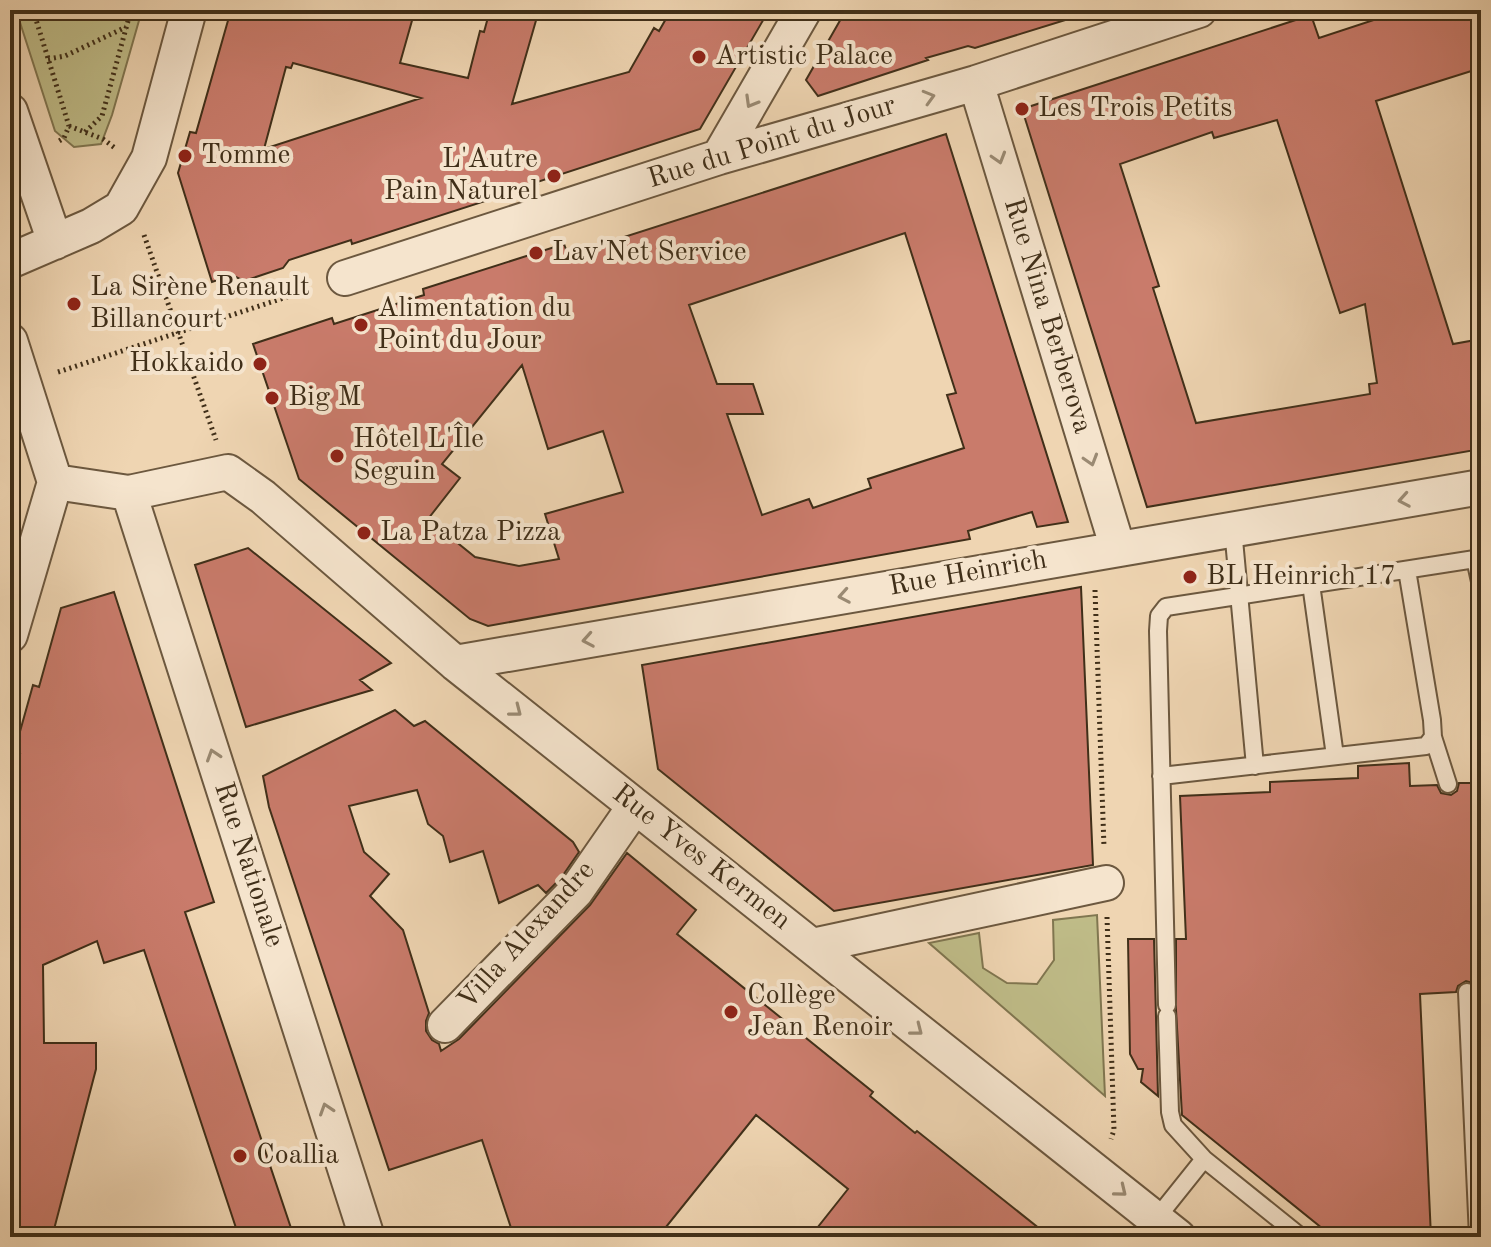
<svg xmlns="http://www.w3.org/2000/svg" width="1491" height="1247" font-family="'Old Standard TT',serif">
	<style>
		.green { fill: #bfbc88; stroke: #807650; stroke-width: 2 }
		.building { fill: #c97b6b; stroke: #402f19; stroke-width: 2; fill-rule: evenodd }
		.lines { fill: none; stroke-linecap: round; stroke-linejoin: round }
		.lane-casing { stroke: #6c583f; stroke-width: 20 }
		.street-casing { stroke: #6c583f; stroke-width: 38 }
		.path { stroke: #402f19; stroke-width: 5; stroke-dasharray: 2 4; stroke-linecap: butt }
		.lane { stroke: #f5e4cd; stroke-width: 16 }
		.street { stroke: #f5e4cd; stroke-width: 34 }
		.oneway { stroke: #9a8a73 }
		.poi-dot { fill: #8f2418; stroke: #f5e4cd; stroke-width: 3 }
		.labels { text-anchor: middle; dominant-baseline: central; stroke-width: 8; stroke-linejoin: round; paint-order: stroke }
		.poi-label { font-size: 28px; fill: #402f19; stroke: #f5e4cd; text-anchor: start }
		.street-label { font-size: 28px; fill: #402f19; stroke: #f5e4cd }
	</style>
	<rect width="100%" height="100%" fill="#efd5b2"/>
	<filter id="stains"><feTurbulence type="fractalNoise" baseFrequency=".0025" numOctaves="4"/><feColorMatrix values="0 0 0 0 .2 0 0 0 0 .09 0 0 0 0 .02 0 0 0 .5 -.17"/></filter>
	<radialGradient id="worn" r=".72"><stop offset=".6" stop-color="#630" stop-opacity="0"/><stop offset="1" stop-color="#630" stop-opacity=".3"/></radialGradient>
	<path class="green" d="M 16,10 L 142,10 L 112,115 L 101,144 L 74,147 L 55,131 Z
		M 1097,915 L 1105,1096 L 929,943 L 979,933 L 983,968 L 1007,983 L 1037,984 L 1054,960 L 1053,920 Z"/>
	<path class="building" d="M 231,10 L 415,10 L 400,63 L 468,78 L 480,31 L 484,32 L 490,10 L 539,10 L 512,104 L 629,72 L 654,28 L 659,31 L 671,10 L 769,10 L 700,129 L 537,182 L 538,184 L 352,244 L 351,240 L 289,260 L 283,268 L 244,281 L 232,275 L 212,282 L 178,173 L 190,132 L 196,133 ZM 293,63 L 392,90 L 421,98 L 264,149 L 286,67 L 291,68 Z
		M 846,10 L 1074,10 L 1075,17 L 975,48 L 968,46 L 926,58 L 928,60 L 818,96 L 806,80 Z
		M 1404,10 L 1481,10 L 1481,68 L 1376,101 L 1453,344 L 1481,339 L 1481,449 L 1147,507 L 1022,109 L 1311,15 L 1319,38 ZM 1277,120 L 1340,313 L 1365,304 L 1377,383 L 1369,384 L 1370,394 L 1196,423 L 1153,288 L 1159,286 L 1120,164 L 1212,132 L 1214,138 Z
		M 946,134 L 1068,522 L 1037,527 L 1032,512 L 968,531 L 970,539 L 488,626 L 470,619 L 299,479 L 253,344 L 332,318 L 334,324 L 424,295 L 423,289 L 564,244 L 568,255 ZM 905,233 L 956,393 L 947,395 L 964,448 L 868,479 L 871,488 L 813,508 L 809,499 L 762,515 L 727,414 L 763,414 L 753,384 L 717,384 L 689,305 ZM 522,365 L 548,449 L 603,431 L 623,492 L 545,514 L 559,559 L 519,566 L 475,557 L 428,519 L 460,478 L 442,464 Z
		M 248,548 L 391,663 L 360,680 L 372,690 L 246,727 L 195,565 Z
		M 1081,587 L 1093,865 L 834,911 L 658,769 L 642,665 Z
		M 114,592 L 214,902 L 185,912 L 294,1237 L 239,1237 L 144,950 L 104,963 L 97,941 L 43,965 L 44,1043 L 96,1043 L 96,1069 L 52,1237 L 10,1237 L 10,791 L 20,754 L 14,753 L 33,685 L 39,687 L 61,608 Z
		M 395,710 L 414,726 L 425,721 L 573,842 L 579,852 L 561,878 L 546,893 L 538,885 L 499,903 L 483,851 L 450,862 L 443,836 L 428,824 L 417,790 L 349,806 L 364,852 L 389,874 L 370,896 L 403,930 L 429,1013 L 426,1021 L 426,1031 L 432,1040 L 439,1044 L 441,1051 L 459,1039 L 590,905 L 627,853 L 696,910 L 677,934 L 873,1092 L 870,1096 L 915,1133 L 917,1131 L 1050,1237 L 810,1237 L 848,1189 L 756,1115 L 658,1237 L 514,1237 L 482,1140 L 389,1170 L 269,807 L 263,776 Z
		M 1409,763 L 1410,786 L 1437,785 L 1441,793 L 1451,795 L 1457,791 L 1459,783 L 1472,783 L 1481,991 L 1478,991 L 1473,983 L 1466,981 L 1458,986 L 1456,992 L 1420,994 L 1431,1237 L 1333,1237 L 1182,1115 L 1176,1010 L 1176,939 L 1186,939 L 1180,796 L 1270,792 L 1270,782 L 1358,778 L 1358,766 Z
		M 1128,939 L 1154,939 L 1158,1096 L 1141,1082 L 1143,1069 L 1138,1069 L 1130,1054 Z"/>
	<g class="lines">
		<defs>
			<path id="lane" d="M 1233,529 L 1255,766
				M 1311,584 L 1335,756
				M 1433,737 L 1448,784
				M 1161,776 L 1426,746 L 1433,737 L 1432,720 L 1407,570
				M 1467,992 L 1478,1237
				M 1167,1005 L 1158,631 L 1159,616 L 1166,607 L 1475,559 L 1481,586
				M 1167,1016 L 1170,1112 L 1173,1125 L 1204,1159 L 1301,1237
				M 1156,1219 L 1204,1159"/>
			<path id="street" d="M 976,83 L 1118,549
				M 10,111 L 55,242
				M 719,157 L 804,10
				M 10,261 L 91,226 L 121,208 L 149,158 L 189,10
				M 345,278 L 719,157 L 976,83 L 1199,10
				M 10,341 L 55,482
				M 55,482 L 129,493 L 228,472 L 263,497 L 455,663 L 1178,1237
				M 129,493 L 367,1237
				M 10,635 L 55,482
				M 455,663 L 1481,487
				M 812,946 L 1106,883
				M 445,1025 L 576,891 L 635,806"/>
		</defs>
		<use href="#lane" class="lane-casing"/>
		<use href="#street" class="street-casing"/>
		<path class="path" d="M 33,10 L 69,126 L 64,138 L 56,143
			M 48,59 L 65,56 L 126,27
			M 69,126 L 103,139 L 115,148
			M 85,132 L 102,116 L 131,10
			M 144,235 L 216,440
			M 58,372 L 314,288
			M 1095,590 L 1104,847
			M 1107,917 L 1114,1130 L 1111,1139"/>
		<use href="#lane" class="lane"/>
		<use href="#street" class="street"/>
	</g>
	<defs><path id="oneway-chevron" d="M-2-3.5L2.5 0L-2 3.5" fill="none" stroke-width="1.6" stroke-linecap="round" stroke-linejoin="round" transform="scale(2)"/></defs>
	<g class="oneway">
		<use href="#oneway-chevron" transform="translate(929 97) rotate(-16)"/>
		<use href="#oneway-chevron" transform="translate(751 102) rotate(120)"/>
		<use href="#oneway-chevron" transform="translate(999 158) rotate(73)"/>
		<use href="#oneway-chevron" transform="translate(1091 460) rotate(73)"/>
		<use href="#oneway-chevron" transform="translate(1404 500) rotate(170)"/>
		<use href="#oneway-chevron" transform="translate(844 596) rotate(170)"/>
		<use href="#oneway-chevron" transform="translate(588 640) rotate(170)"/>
		<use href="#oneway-chevron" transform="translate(516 711) rotate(38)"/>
		<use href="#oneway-chevron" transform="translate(213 755) rotate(-108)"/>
		<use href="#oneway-chevron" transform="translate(917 1030) rotate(38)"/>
		<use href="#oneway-chevron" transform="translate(326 1109) rotate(-108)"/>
		<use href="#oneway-chevron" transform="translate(1121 1191) rotate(39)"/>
	</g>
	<g class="poi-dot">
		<circle cx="699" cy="57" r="8"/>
		<circle cx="1022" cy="109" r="8"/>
		<circle cx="185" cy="156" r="8"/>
		<circle cx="554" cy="176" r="8"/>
		<circle cx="536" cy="253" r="8"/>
		<circle cx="74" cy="304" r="8"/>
		<circle cx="361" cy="325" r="8"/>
		<circle cx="260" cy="364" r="8"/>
		<circle cx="272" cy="398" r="8"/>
		<circle cx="337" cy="456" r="8"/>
		<circle cx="364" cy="533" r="8"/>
		<circle cx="1190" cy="577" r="8"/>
		<circle cx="731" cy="1012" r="8"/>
		<circle cx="240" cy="1156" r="8"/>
	</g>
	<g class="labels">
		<g class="poi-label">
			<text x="715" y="57">Artistic Palace</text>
			<text x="1038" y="109">Les Trois Petits</text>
			<text x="201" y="156">Tomme</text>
			<text x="538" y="160" text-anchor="end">L'Autre<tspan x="538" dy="32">Pain Naturel</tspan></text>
			<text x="552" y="253">Lav'Net Service</text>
			<text x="90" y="288">La Sirène Renault<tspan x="90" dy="32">Billancourt</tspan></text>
			<text x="377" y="309">Alimentation du<tspan x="377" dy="32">Point du Jour</tspan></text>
			<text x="244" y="364" text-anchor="end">Hokkaido</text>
			<text x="288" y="398">Big M</text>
			<text x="353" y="440">Hôtel L'Île<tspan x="353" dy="32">Seguin</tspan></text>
			<text x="380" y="533">La Patza Pizza</text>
			<text x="1206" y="577">BL Heinrich 17</text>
			<text x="747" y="996">Collège<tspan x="747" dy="32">Jean Renoir</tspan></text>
			<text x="256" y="1156">Coallia</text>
		</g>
		<g class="street-label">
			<text transform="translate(772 143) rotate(-17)">Rue du Point du Jour</text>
			<text transform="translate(1047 316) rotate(73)">Rue Nina Berberova</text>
			<text transform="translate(968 574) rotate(-10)">Rue Heinrich</text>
			<text transform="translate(701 858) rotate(38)">Rue Yves Kermen</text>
			<text transform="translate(248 865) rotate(72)">Rue Nationale</text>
			<text transform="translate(527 936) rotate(-48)">Villa Alexandre</text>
		</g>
	</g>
	<rect width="1491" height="1247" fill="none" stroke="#efd5b2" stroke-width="40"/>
	<rect x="12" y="12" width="1467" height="1223" fill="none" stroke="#402f19" stroke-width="4"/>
	<rect x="20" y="20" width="1451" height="1207" fill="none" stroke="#402f19" stroke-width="2"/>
	<rect width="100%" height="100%" filter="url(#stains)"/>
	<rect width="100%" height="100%" fill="url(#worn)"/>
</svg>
